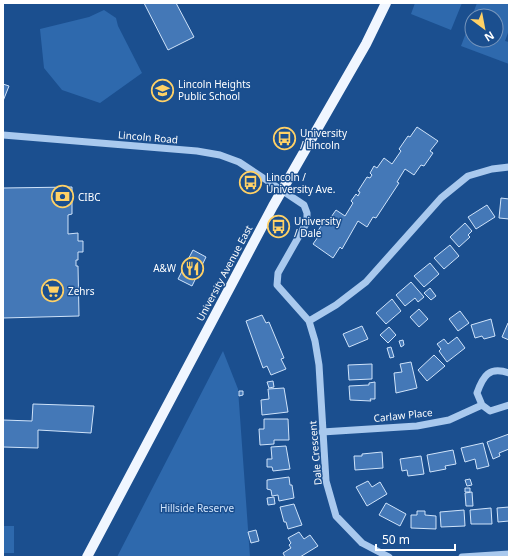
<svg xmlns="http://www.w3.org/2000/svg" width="512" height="560" font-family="'Noto Sans',sans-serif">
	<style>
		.green { fill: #2e69ad }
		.building { fill: #4478b7; stroke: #cfe3fa }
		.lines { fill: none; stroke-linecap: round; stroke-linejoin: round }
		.minor { stroke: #a9c9ee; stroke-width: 7 }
		.major { stroke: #f0f6ff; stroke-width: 10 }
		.labels { text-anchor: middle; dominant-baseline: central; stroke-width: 3; stroke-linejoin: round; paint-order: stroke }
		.poi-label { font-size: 10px; fill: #fff; stroke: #1b4f8f; text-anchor: start }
		.street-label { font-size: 10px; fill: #fff; stroke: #1b4f8f }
		.park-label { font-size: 10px; fill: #cfe3fa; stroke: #1b4f8f }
	</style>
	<rect width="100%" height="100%" fill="#1b4f8f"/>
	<path class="green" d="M 415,3 L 462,3 L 451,30 L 411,14 Z
		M 477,3 L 509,3 L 509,30 L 505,41 L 509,42 L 509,64 L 461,46 L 472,17 L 472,40 L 496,40 L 496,16 L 472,16 Z
		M 104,10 L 116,18 L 118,26 L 142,73 L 100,103 L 62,90 L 44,68 L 40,29 L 89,17 Z
		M 223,351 L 238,389 L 250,557 L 117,557 Z
		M 3,526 L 14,526 L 14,553 L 3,553 Z"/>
	<path class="building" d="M 144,3 L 176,3 L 194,37 L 168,50 Z
		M 3,84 L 9,86 L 3,101 Z
		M 417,127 L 438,141 L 430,151 L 433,153 L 424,166 L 421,165 L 414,175 L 405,169 L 397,182 L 399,183 L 376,218 L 373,217 L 367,227 L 358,221 L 342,249 L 340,247 L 333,258 L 313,244 L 320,234 L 317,232 L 326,219 L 329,220 L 336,210 L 345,216 L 353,203 L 351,201 L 356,194 L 358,196 L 360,192 L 358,191 L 367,177 L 370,178 L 372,175 L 370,173 L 374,166 L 377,168 L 384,158 L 392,164 L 401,151 L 399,149 L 408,136 L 410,137 Z
		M 72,187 L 72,214 L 68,215 L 68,234 L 78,233 L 78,241 L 83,241 L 83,252 L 78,252 L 78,260 L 76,260 L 76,266 L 78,266 L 79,316 L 3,318 L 3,188 Z
		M 501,198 L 509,199 L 509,219 L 499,218 Z
		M 487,205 L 495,217 L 476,229 L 468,217 Z
		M 465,223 L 472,231 L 468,235 L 470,237 L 459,247 L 450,237 Z
		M 450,245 L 459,256 L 444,269 L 434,258 Z
		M 193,250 L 206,257 L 192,286 L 178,279 Z
		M 430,263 L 439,274 L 424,287 L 414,276 Z
		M 411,282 L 424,297 L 418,302 L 415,298 L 405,306 L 396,295 Z
		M 430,288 L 436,296 L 431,300 L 424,293 Z
		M 392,299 L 401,311 L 386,324 L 376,313 Z
		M 419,309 L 428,319 L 419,327 L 410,317 Z
		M 460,311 L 469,323 L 458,331 L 449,319 Z
		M 262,315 L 266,323 L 269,322 L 284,358 L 281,359 L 286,369 L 271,375 L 267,366 L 263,368 L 246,321 Z
		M 491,319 L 495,336 L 484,339 L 482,336 L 475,338 L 471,325 Z
		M 508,323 L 509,323 L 509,340 L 502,337 Z
		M 362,326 L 368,339 L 349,347 L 343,334 Z
		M 389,327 L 396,335 L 388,343 L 380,335 Z
		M 457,337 L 465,348 L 447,362 L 439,351 L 441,349 L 437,344 L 444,339 L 448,344 Z
		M 403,340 L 404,345 L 401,347 L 399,341 Z
		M 391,347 L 394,357 L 390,358 L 387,348 Z
		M 434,355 L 445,366 L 427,381 L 418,370 Z
		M 411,362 L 417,388 L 396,393 L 394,373 L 402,372 L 400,364 Z
		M 372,364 L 372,379 L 349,380 L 348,365 Z
		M 273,381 L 274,387 L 269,388 L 267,382 Z
		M 375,382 L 375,399 L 370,399 L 371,401 L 350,400 L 349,386 L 369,385 L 369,383 Z
		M 284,388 L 288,412 L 262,415 L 261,400 L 269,399 L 268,389 Z
		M 239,391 L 243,391 L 243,395 L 239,396 Z
		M 33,404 L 94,406 L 91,433 L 38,430 L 38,448 L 3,447 L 3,420 L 32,421 Z
		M 264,419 L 288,419 L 289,440 L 274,440 L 274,444 L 260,445 L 259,429 L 264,429 Z
		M 509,434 L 509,449 L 499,453 L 500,456 L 493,459 L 487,442 Z
		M 483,443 L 489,466 L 477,469 L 475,459 L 465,462 L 461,448 Z
		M 286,446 L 290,469 L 273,471 L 272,467 L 267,467 L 267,459 L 272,459 L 271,447 Z
		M 453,450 L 456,464 L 445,466 L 446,469 L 430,472 L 427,455 Z
		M 382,452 L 383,468 L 355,470 L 354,456 L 362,456 L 362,454 Z
		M 421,456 L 424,474 L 408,476 L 407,470 L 402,471 L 400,459 Z
		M 289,477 L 290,485 L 292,485 L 294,498 L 279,501 L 278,495 L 272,496 L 271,490 L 267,489 L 267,480 Z
		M 470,479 L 472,485 L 467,486 L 465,480 Z
		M 368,481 L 372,487 L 380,482 L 387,494 L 367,506 L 356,487 Z
		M 465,488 L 470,488 L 470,492 L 465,492 Z
		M 472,492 L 473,506 L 466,506 L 465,493 Z
		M 274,497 L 275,504 L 268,505 L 267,498 Z
		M 386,503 L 406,514 L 400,526 L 379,515 Z
		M 294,504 L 302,525 L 288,529 L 286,522 L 284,522 L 280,507 Z
		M 509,507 L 509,521 L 498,522 L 497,508 Z
		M 491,508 L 492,524 L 471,524 L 470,510 Z
		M 464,510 L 465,526 L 441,527 L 440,512 Z
		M 417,511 L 425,511 L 425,515 L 436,516 L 436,529 L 411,528 L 411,515 L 417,515 Z
		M 256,530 L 259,541 L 251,543 L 248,532 Z
		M 299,532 L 304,539 L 310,535 L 318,546 L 300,557 L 285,557 L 283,553 L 291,548 L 289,545 L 291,543 L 288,538 Z"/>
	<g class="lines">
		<path class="minor" d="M 3,135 L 197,151 L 220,155 L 239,162 L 304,205 L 307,213 L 307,222 L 278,273 L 277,285 L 309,321 L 315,341 L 319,365 L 326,481 L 336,516 L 362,543 L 389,557
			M 309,321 L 336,305 L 366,282 L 441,198 L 468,176 L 492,169 L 509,167
			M 509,373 C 489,366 483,376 477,393 L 482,405 L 490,411 L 509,405
			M 322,432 L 417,426 L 449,420 L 482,405
			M 462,557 L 509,554"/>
		<path class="major" d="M 87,557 L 273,206 L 366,44 L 386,3"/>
	</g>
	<defs>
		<symbol id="school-ring" viewBox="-11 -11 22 22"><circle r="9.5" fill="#1b4f8f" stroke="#ffd166" stroke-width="1.5"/><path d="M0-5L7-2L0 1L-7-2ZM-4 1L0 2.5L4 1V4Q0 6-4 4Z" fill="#ffd166"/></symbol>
		<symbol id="bus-ring" viewBox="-11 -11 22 22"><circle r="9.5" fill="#1b4f8f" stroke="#ffd166" stroke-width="1.5"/><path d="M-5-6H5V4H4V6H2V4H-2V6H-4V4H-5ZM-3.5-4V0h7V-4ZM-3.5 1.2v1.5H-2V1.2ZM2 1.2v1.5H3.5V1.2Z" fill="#ffd166"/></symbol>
		<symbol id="bank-ring" viewBox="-11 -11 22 22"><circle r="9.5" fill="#1b4f8f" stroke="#ffd166" stroke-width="1.5"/><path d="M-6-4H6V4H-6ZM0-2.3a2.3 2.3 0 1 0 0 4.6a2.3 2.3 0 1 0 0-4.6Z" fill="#ffd166"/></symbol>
		<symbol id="restaurant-ring" viewBox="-11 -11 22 22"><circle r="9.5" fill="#1b4f8f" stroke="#ffd166" stroke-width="1.5"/><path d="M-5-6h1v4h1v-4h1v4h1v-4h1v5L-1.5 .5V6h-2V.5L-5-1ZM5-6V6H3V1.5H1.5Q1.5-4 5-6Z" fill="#ffd166"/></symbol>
		<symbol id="supermarket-ring" viewBox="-11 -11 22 22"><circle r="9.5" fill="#1b4f8f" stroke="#ffd166" stroke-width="1.5"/><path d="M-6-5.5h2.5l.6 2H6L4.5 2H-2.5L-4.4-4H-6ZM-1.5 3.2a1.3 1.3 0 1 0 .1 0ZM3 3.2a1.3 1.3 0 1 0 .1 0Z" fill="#ffd166"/></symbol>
	</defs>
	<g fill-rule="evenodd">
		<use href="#school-ring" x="150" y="78" width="25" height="25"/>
		<use href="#bus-ring" x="272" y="126" width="25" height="25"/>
		<use href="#bus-ring" x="238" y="170" width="25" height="25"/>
		<use href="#bank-ring" x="50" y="184" width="25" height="25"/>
		<use href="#bus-ring" x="266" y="214" width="25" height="25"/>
		<use href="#restaurant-ring" x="180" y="256" width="25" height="25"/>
		<use href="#supermarket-ring" x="40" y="278" width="25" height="25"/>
	</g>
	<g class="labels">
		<g class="poi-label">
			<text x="178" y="84">Lincoln Heights<tspan x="178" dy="12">Public School</tspan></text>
			<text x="300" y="133">University<tspan x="300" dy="12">/ Lincoln</tspan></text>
			<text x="266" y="177">Lincoln /<tspan x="266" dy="12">University Ave.</tspan></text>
			<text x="78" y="197">CIBC</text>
			<text x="294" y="221">University<tspan x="294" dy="12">/ Dale</tspan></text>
			<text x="176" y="268" text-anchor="end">A&amp;W</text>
			<text x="68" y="291">Zehrs</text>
		</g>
		<g class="street-label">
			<text transform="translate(148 137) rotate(5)">Lincoln Road</text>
			<text transform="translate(224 273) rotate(-62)">University Avenue East</text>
			<text transform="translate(403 415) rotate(-6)">Carlaw Place</text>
			<text transform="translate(315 453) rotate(-95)">Dale Crescent</text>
		</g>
		<g class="park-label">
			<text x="197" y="508">Hillside Reserve</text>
		</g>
	</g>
	<rect width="512" height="560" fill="none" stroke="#ffffff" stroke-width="8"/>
	<g transform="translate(484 28) rotate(148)"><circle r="19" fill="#1b4f8f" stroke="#7695bc"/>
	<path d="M0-3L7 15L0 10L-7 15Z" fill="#ffd166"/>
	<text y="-6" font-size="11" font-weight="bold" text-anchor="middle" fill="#ffffff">N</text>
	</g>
	<path d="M376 544v6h79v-6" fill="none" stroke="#ffffff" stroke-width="2"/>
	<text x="382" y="544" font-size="12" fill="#ffffff" stroke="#1b4f8f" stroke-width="3" paint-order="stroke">50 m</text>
</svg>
